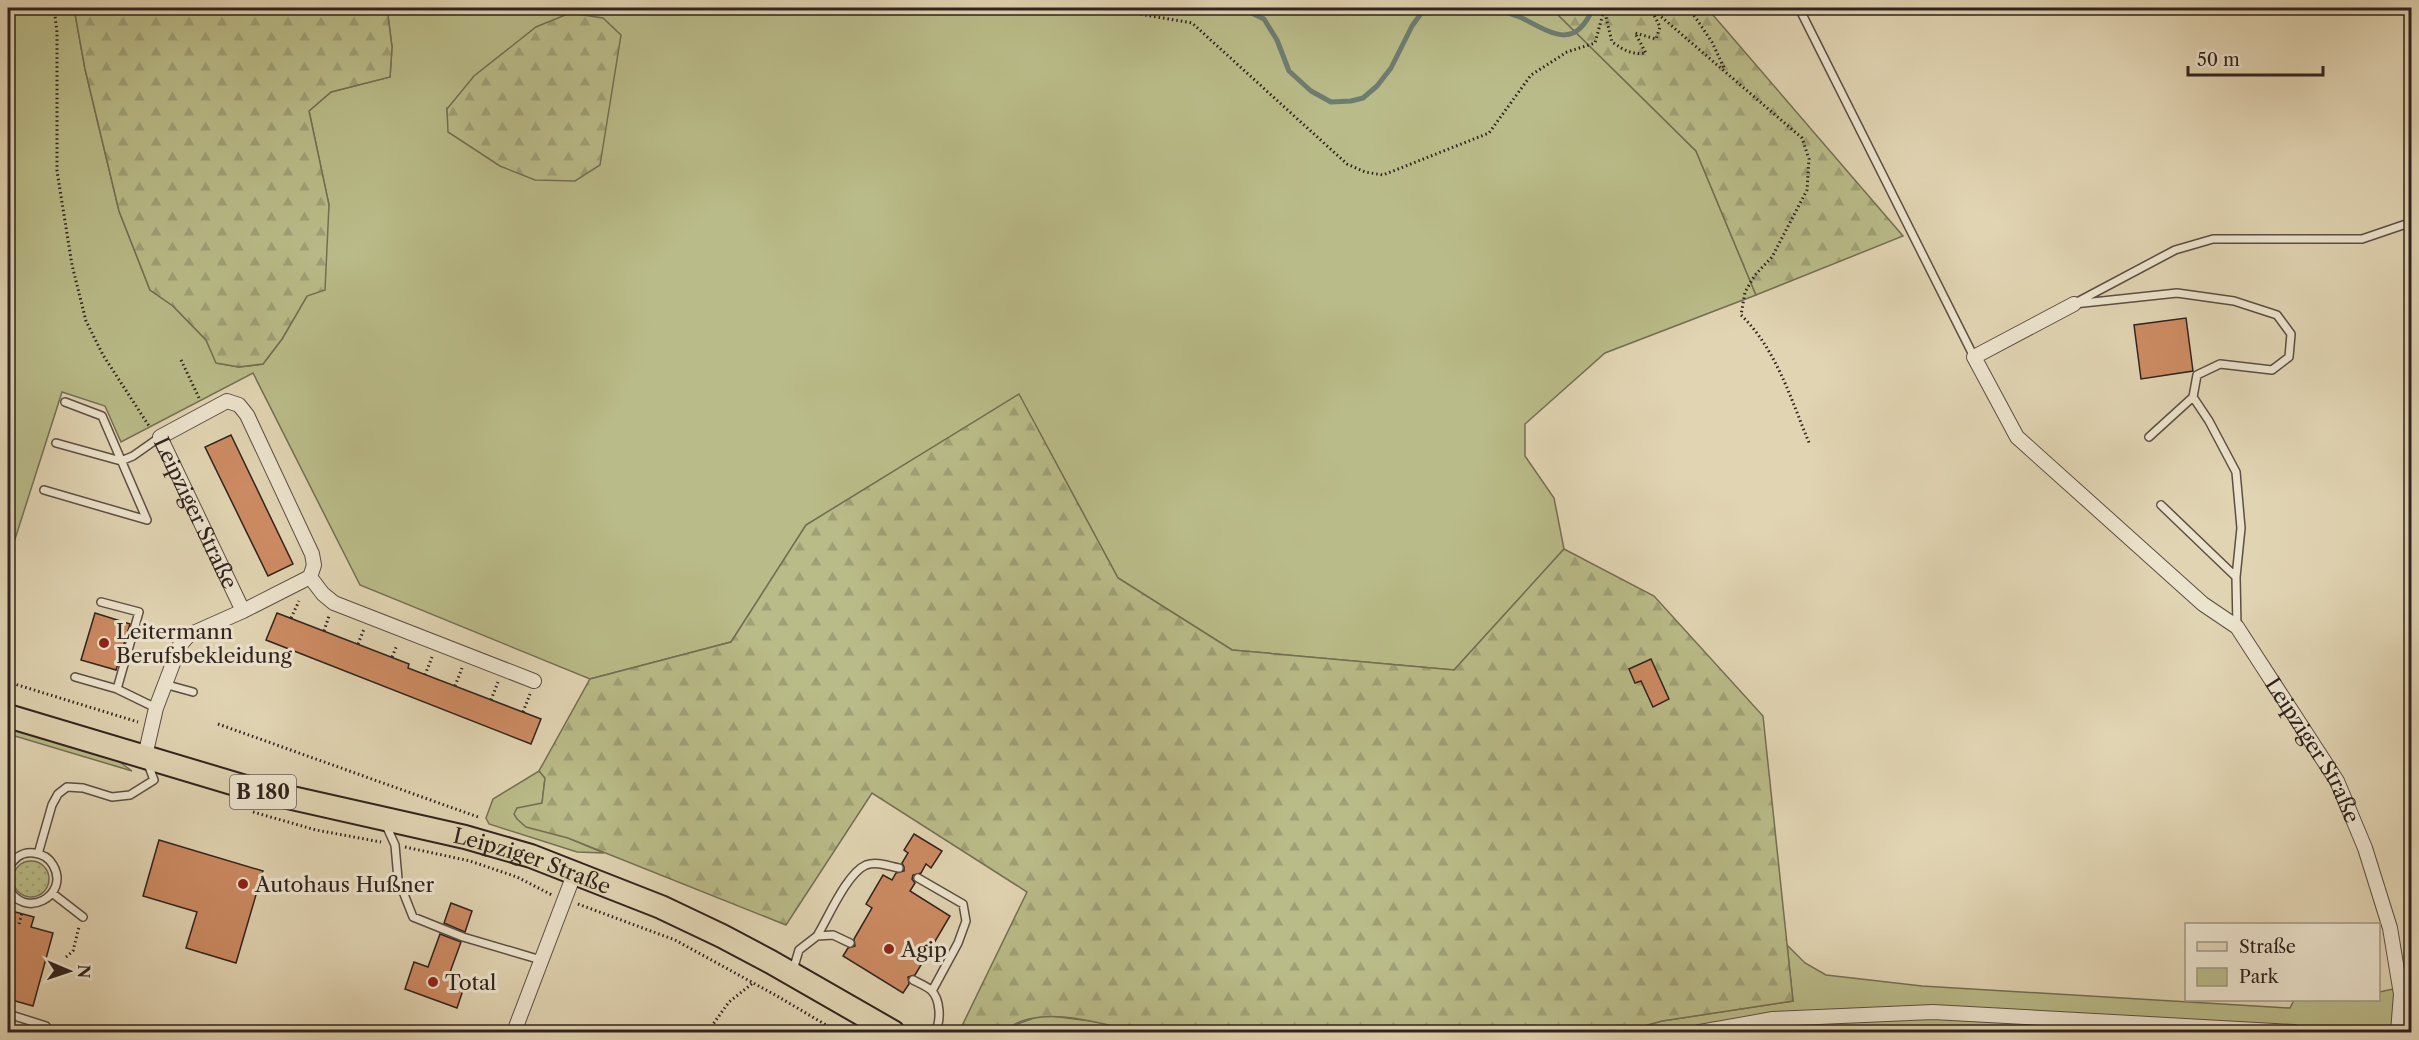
<svg xmlns="http://www.w3.org/2000/svg" width="2419" height="1040" font-family="'Libre Caslon Text',serif">
	<style>
		.green { fill: #b9bb88; stroke: #746f53; stroke-width: 1.5; fill-rule: evenodd }
		.forest { fill: url(#forest-firs); stroke: #746f53; stroke-width: 1.5 }
		.garden { fill: url(#garden-dots); stroke: #746f53; stroke-width: 1.5 }
		.lines { fill: none; stroke-linecap: round; stroke-linejoin: round }
		.stream { stroke: #6d7d70; stroke-width: 5 }
		.building { fill: #cd8b63; stroke: #30231e; stroke-width: 1.5 }
		.lane-casing { stroke: #5c4f43; stroke-width: 10 }
		.street-casing { stroke: #5c4f43; stroke-width: 16 }
		.primary-casing { stroke: #30231e; stroke-width: 26 }
		.path { stroke: #30231e; stroke-width: 3; stroke-dasharray: 1.5 3; stroke-linecap: butt }
		.lane { stroke: #ece3cd; stroke-width: 7 }
		.street { stroke: #ece3cd; stroke-width: 14 }
		.primary { stroke: #e1d4b2; stroke-width: 22 }
		.poi-dot { fill: #8f2418; stroke: #ece3cd; stroke-width: 2 }
		.labels { text-anchor: middle; dominant-baseline: central; stroke-width: 6; stroke-linejoin: round; paint-order: stroke }
		.shield { fill: #ece3cd; stroke: #685d52; stroke-width: 1.5 }
		.shield-label { font-size: 20px; font-weight: bold; fill: #30231e }
		.street-label { font-size: 21px; fill: #30231e; stroke: #ece3cd }
		.poi-label { font-size: 21px; fill: #30231e; stroke: #ece3cd; text-anchor: start }
	</style>
	<defs>
		<pattern id="forest-firs" width="22" height="20" patternUnits="userSpaceOnUse" patternTransform="scale(1.5)"><rect width="22" height="20" fill="#b9bb88"/><path d="M5 1l3.5 6h-7zM16 11l3.5 6h-7z" fill="#9fa075"/></pattern>
		<pattern id="garden-dots" width="8" height="8" patternUnits="userSpaceOnUse" patternTransform="scale(1.5)"><rect width="8" height="8" fill="#b9bb88"/><path d="M2 2h.1M6 6h.1" fill="none" stroke="#9fa075" stroke-width="1.8" stroke-linecap="round"/></pattern>
	</defs>
	<rect width="100%" height="100%" fill="#e1d4b2"/>
	<filter id="stains"><feTurbulence type="fractalNoise" baseFrequency=".00333" numOctaves="4"/><feColorMatrix values="0 0 0 0 .2 0 0 0 0 .09 0 0 0 0 .02 0 0 0 .5 -.17"/></filter>
	<radialGradient id="worn" r=".72"><stop offset=".6" stop-color="#630" stop-opacity="0"/><stop offset="1" stop-color="#630" stop-opacity=".3"/></radialGradient>
	<path class="green" d="M 8,8 L 74,8 L 85,69 L 119,211 L 150,290 L 173,306 L 206,340 L 217,363 L 239,367 L 263,364 L 282,339 L 307,296 L 329,205 L 309,111 L 331,92 L 390,77 L 392,47 L 387,8 L 1551,8 L 1696,151 L 1756,295 L 1605,353 L 1525,424 L 1525,456 L 1554,498 L 1564,549 L 1454,670 L 1232,650 L 1118,578 L 1019,395 L 806,525 L 731,642 L 590,679 L 360,585 L 253,373 L 121,442 L 105,406 L 62,392 L 8,561 ZM 447,109 L 473,147 L 449,132 Z
		M 8,728 L 113,757 L 132,771 L 8,734 Z
		M 539,771 L 545,778 L 542,804 L 568,838 L 604,853 L 577,852 L 489,824 L 486,818 L 493,799 Z
		M 1787,945 L 1805,963 L 1826,975 L 1922,986 L 2290,1008 L 2294,1000 L 2378,1000 L 2379,992 L 2411,985 L 2411,1032 L 1622,1032 L 1662,1021 L 1793,1001 Z
		M 1043,1015 L 1098,1022 L 1136,1032 L 1003,1032 L 1009,1027 Z"/>
	<path class="forest" d="M 74,8 L 387,8 L 392,47 L 390,77 L 331,92 L 309,111 L 329,205 L 325,290 L 307,296 L 282,339 L 263,364 L 239,367 L 216,363 L 206,340 L 173,306 L 150,290 L 119,211 L 85,69 Z
		M 1551,8 L 1707,8 L 1903,236 L 1756,295 L 1696,151 Z
		M 570,13 L 603,18 L 621,35 L 600,165 L 575,181 L 535,180 L 500,166 L 448,132 L 447,109 L 474,76 L 536,27 Z
		M 1019,394 L 1118,578 L 1232,650 L 1454,670 L 1564,549 L 1654,596 L 1763,716 L 1793,1001 L 1662,1021 L 1622,1032 L 1136,1032 C 1098,1022 1035,1003 1003,1032 L 959,1032 L 1027,892 L 872,793 L 786,925 L 568,838 L 526,827 L 517,819 L 514,814 L 517,808 L 542,803 L 545,778 L 539,771 L 590,679 L 731,642 L 806,525 Z"/>
	<path class="garden" d="M13 879a18 18 0 1 1 36 0a18 18 0 1 1-36 0Z"/>
	<g class="lines">
		<path class="stream" d="M 1241,8 L 1264,19 L 1277,40 L 1289,71 L 1311,91 L 1331,102 L 1351,101 L 1363,98 L 1377,86 L 1391,68 L 1412,26 L 1425,8
			M 1492,8 C 1503,12 1514,14 1524,19 C 1556,36 1576,48 1593,8"/>
	</g>
	<path class="building" d="M 2186,318 L 2193,371 L 2141,379 L 2134,325 Z
		M 231,435 L 293,564 L 268,576 L 205,447 Z
		M 95,613 L 130,624 L 116,670 L 81,660 Z
		M 277,613 L 409,664 L 408,668 L 541,719 L 531,744 L 266,640 Z
		M 1651,659 L 1669,699 L 1653,707 L 1641,681 L 1635,683 L 1629,669 Z
		M 914,834 L 942,851 L 931,868 L 926,864 L 921,873 L 913,875 L 912,879 L 915,883 L 910,891 L 950,916 L 915,975 L 908,977 L 909,984 L 903,993 L 843,956 L 848,948 L 855,946 L 854,939 L 872,908 L 866,904 L 883,875 L 892,880 L 896,873 L 904,871 L 904,867 L 902,863 L 908,853 L 904,850 Z
		M 159,840 L 263,871 L 236,963 L 186,948 L 197,912 L 143,896 Z
		M 451,903 L 472,911 L 465,932 L 444,923 Z
		M 8,910 L 34,917 L 31,927 L 53,933 L 33,1006 L 8,999 Z
		M 440,934 L 461,942 L 449,975 L 466,981 L 457,1008 L 405,989 L 414,962 L 428,967 Z"/>
	<g class="lines">
		<defs>
			<path id="lane" d="M 1799,8 L 1974,357
				M 2079,301 L 2175,250 L 2213,239 L 2362,239 L 2412,222
				M 2074,304 L 2177,293 L 2234,301 L 2277,315 L 2291,334 L 2289,357 L 2272,370 L 2220,364 L 2197,375 L 2193,397 L 2209,421 L 2236,472 L 2241,528 L 2236,577
				M 2149,437 L 2193,397
				M 56,443 L 121,461 L 133,456 L 160,437
				M 44,490 L 147,520 L 102,416 L 65,402
				M 2161,505 L 2236,577 L 2237,627
				M 101,602 L 139,612 L 117,689
				M 75,677 L 117,689 L 156,708
				M 164,684 L 193,692
				M 385,823 L 395,845 L 398,879 L 413,917 L 463,937 L 541,960
				M 38,854 L 52,805 L 58,794 L 67,787 L 83,788 L 112,797 L 130,795 L 154,780 L 148,764
				M 8,869 C 13,859 22,851 34,853 C 42,854 49,858 53,865 C 71,896 23,921 8,887
				M 918,878 L 963,904 L 966,921 L 958,943 L 932,991
				M 52,893 L 83,917
				M 817,936 C 828,918 847,873 866,865 C 877,861 888,866 899,868
				M 793,970 L 799,950 L 817,936 L 833,935 L 850,943
				M 913,980 C 919,983 926,986 931,990 C 941,1000 941,1021 935,1032
				M 8,1014 L 46,1026 L 50,1032"/>
			<g id="street">
				<path id="s1" d="M 2074,304 L 1974,357 L 2017,437 L 2203,604 L 2237,627 L 2337,781 L 2365,848 L 2390,928 L 2401,994 L 2398,1032"/>
				<path d="M 310,577 L 323,594 L 334,603 L 534,681"/>
				<path id="s2" d="M 145,756 L 156,708 L 180,645 L 189,635 L 243,611 L 310,577 L 314,565 L 312,554 L 247,415 L 239,405 L 227,401 L 160,437 L 243,611"/>
				<path d="M 514,1032 L 575,872"/>
				<path d="M 1700,1032 L 1773,1019 L 1933,1012 L 2294,1032"/>
			</g>
			<g id="primary">
				<path id="s3" d="M 8,716 L 252,789 L 465,837 L 531,856 L 661,907 L 722,936 L 771,962 L 893,1032"/>
			</g>
		</defs>
		<use href="#lane" class="lane-casing"/>
		<use href="#street" class="street-casing"/>
		<use href="#primary" class="primary-casing"/>
		<path class="path" d="M 54,8 L 57,32 L 57,171 L 72,265 L 86,321 L 103,355 L 149,426
			M 1129,8 L 1139,14 L 1192,23 L 1347,164 L 1365,172 L 1383,175 L 1489,133 L 1531,75 L 1567,52 L 1595,43 L 1604,10 L 1607,8
			M 1651,8 L 1802,138 L 1809,159 L 1807,190 L 1772,257 L 1755,275 L 1745,292 L 1741,315 C 1777,350 1791,400 1810,445
			M 1689,8 L 1712,42 L 1725,70
			M 1605,13 L 1612,42 C 1624,50 1631,55 1646,53 L 1635,33 L 1656,39 L 1660,27 L 1651,9
			M 181,360 L 200,400
			M 291,618 L 299,601
			M 324,631 L 329,616
			M 358,644 L 364,629
			M 392,657 L 397,645
			M 425,675 L 432,657
			M 8,682 L 138,722
			M 455,686 L 462,668
			M 491,700 L 498,682
			M 523,712 L 530,694
			M 218,724 L 478,817
			M 253,812 L 316,830 L 381,842
			M 405,847 L 470,861 L 517,877 L 552,895
			M 578,904 L 675,940 L 777,996 L 838,1032
			M 19,924 L 22,913
			M 66,957 L 73,951 L 79,927
			M 711,1027 L 729,1002 L 753,983"/>
		<use href="#lane" class="lane"/>
		<use href="#street" class="street"/>
		<use href="#primary" class="primary"/>
	</g>
	<g class="poi-dot">
		<circle cx="104" cy="643" r="6"/>
		<circle cx="243" cy="884" r="6"/>
		<circle cx="889" cy="949" r="6"/>
		<circle cx="433" cy="982" r="6"/>
	</g>
	<g class="labels">
		<rect class="shield" x="230" y="775" width="66" height="34" rx="4.5"/>
		<g class="shield-label">
			<text x="263" y="792">B 180</text>
		</g>
		<g class="street-label">
			<text stroke="none"><textPath href="#s2" startOffset="627">Leipziger Straße</textPath></text>
			<text stroke="none"><textPath href="#s1" startOffset="640">Leipziger Straße</textPath></text>
			<text stroke="none"><textPath href="#s3" startOffset="544">Leipziger Straße</textPath></text>
		</g>
		<g class="poi-label">
			<text x="116" y="631">Leitermann<tspan x="116" dy="24">Berufsbekleidung</tspan></text>
			<text x="255" y="884">Autohaus Hußner</text>
			<text x="901" y="949">Agip</text>
			<text x="445" y="982">Total</text>
		</g>
	</g>
	<rect width="2419" height="1040" fill="none" stroke="#e1d4b2" stroke-width="30"/>
	<rect x="9" y="9" width="2401" height="1022" fill="none" stroke="#30231e" stroke-width="3"/>
	<rect x="15" y="15" width="2389" height="1010" fill="none" stroke="#30231e" stroke-width="1.5"/>
	<rect x="2185" y="923" width="195" height="78" fill="#ece3cd" stroke="#a19687" stroke-width="1.5"/>
	<rect x="2197" y="942" width="30" height="9" fill="#e1d4b2" stroke="#a19687" stroke-width="1.5"/>
	<text x="2239" y="953" font-size="18" fill="#30231e">Straße</text>
	<rect x="2197" y="968" width="30" height="18" fill="#b9bb88" stroke="#a19687" stroke-width="1.5"/>
	<text x="2239" y="983" font-size="18" fill="#30231e">Park</text>
	<g transform="translate(69 971) rotate(92)" stroke="#ece3cd" stroke-width="4.5" paint-order="stroke">
	<path d="M0-4.5L10 22L0 15L-10 22Z" fill="#30231e"/>
	<text y="-9" font-size="16" font-weight="bold" text-anchor="middle" fill="#30231e">N</text>
	</g>
	<path d="M2188 66v9h135v-9" fill="none" stroke="#30231e" stroke-width="3"/>
	<text x="2197" y="66" font-size="18" fill="#30231e" stroke="#ece3cd" stroke-width="4.5" paint-order="stroke">50 m</text>
	<rect width="100%" height="100%" filter="url(#stains)"/>
	<rect width="100%" height="100%" fill="url(#worn)"/>
</svg>
